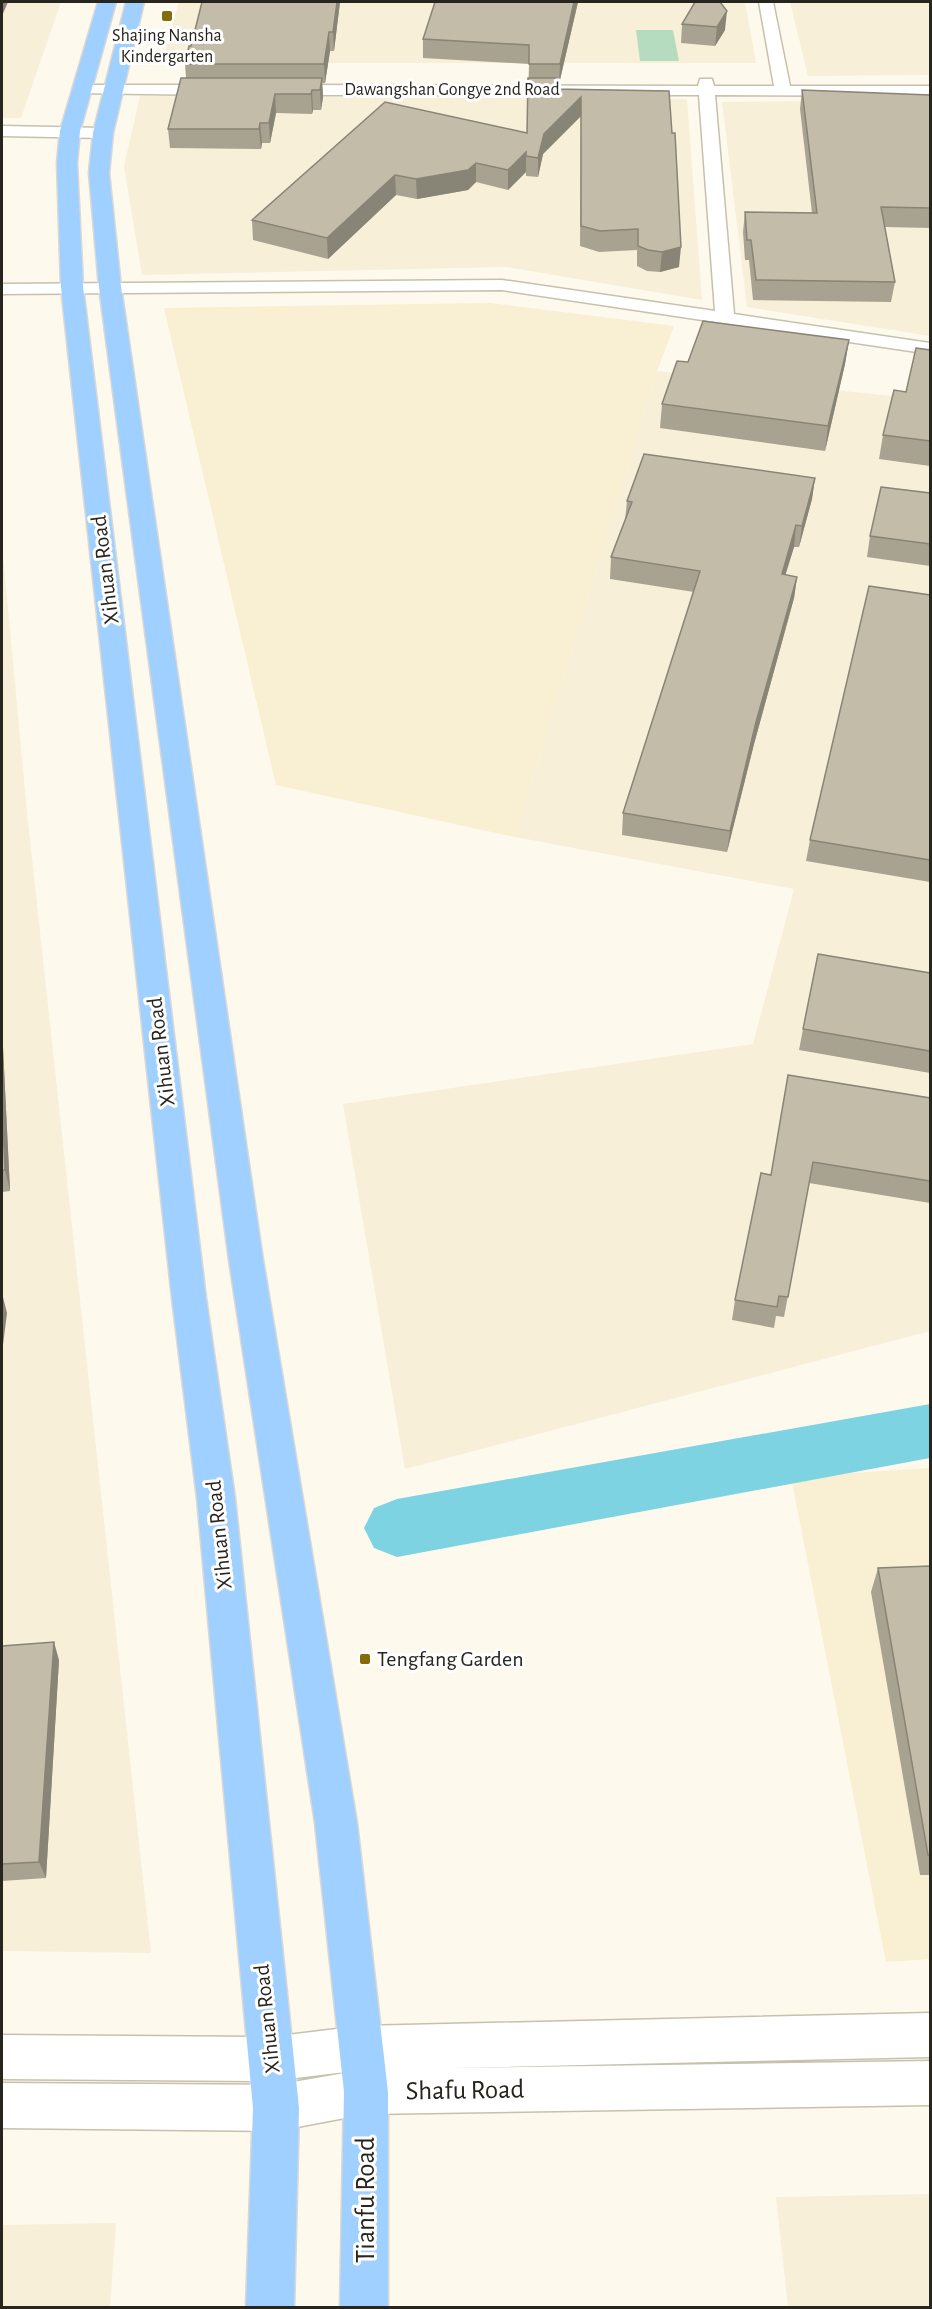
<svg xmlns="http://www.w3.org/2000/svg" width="932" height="2309" font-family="'Alegreya Sans',sans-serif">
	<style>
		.built { fill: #f9efd2 }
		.industrial { fill: #f8efd9 }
		.green { fill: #b6dcc0 }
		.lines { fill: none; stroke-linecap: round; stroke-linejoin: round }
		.river { fill: #7dd3e2; fill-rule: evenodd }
		.street-casing { stroke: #c7c0ac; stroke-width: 3 }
		.secondary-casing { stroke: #c7c0ac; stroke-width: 3 }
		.primary-casing { stroke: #d8d8d6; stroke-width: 3 }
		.street { fill: #fff; fill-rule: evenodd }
		.secondary { fill: #fff; fill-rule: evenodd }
		.primary { fill: #a0d0ff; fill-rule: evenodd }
		.wall { fill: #a8a290 }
		.shaded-wall { fill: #888476 }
		.building { fill: #c3bca8; stroke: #888476; stroke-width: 1.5 }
		.poi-dot { fill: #856c08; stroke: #fff; stroke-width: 2 }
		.labels { text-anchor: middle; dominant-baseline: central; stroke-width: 6; stroke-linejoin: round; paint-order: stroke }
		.far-poi-label { font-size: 18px; fill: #28251e; stroke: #fff }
		.far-street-label { font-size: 18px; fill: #28251e; stroke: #fff }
		.street-label { font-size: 22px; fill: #28251e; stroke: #fff }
		.poi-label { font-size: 22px; fill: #28251e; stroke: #fff; text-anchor: start }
		.near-street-label { font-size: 27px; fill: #28251e; stroke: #fff }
	</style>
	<rect width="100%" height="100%" fill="#fef9ed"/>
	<path class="built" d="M 490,303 L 674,326 L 657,371 L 515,837 L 276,785 L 164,308 Z
		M 930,1468 L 930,1959 L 886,1962 L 791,1477 Z"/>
	<path class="industrial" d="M 2,2 L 61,2 L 21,118 L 2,118 Z
		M 179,2 L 745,2 L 756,63 L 162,63 Z
		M 790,2 L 930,2 L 930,75 L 808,76 Z
		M 140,96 L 687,99 L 702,300 L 506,267 L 142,275 L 124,166 Z
		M 930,100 L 930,336 L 747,307 L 722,102 Z
		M 657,371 L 930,400 L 930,1331 L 405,1469 L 343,1104 L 753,1044 L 794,889 L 515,837 Z
		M 2,544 L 27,812 L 151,1953 L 2,1951 Z
		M 930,2194 L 930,2307 L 788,2307 L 776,2197 Z
		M 116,2223 L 110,2307 L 2,2307 L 2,2225 Z"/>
	<path class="green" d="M 636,30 L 673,30 L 679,61 L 640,61 Z"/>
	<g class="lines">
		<path class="river" d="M 930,1404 L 930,1458 L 397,1557 L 374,1548 L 364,1528 L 374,1508 L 397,1499 Z"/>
		<defs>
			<path id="street" d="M 759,2 L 773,2 L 790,86 L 930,86 L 930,96 L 715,95 L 734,314 L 930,343 L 930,354 L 502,290 L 2,294 L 2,284 L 502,280 L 715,311 L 699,95 L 286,95 L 278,90 L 286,85 L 698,86 L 700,79 L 712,79 L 714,86 L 774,86 Z
				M 81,85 L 215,85 L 223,90 L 215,95 L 75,93 L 73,90 Z
				M 2,126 L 103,128 L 111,133 L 103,138 L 2,136 Z"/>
			<path id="secondary" d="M 930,2013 L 930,2057 L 450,2068 L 930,2061 L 930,2105 L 366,2114 L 276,2131 L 2,2128 L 2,2083 L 276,2085 L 362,2070 L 271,2081 L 2,2079 L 2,2035 L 271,2037 L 361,2026 Z"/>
			<path id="primary" d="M 98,2 L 116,2 L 80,131 L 77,163 L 83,287 L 206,1298 L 235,1498 L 299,2108 L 294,2308 L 246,2308 L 253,2108 L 197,1498 L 172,1298 L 61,287 L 57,163 L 60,131 Z
				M 126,2 L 144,2 L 113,133 L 109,173 L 121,287 L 263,1260 L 357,1823 L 388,2092 L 388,2308 L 340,2308 L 344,2092 L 315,1823 L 229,1260 L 99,287 L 89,173 L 93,133 Z"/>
		</defs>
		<use href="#street" class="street-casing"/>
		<use href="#secondary" class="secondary-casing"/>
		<use href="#primary" class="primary-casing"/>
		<use href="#street" class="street"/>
		<use href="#secondary" class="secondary"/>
		<use href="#primary" class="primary"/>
	</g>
	<path class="wall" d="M 202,2 L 340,2 L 334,51 L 330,51 L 325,83 L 322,83 L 323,97 L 321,110 L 313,110 L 312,114 L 276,113 L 270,143 L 262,143 L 261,149 L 170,148 L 168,129 L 186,78 L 185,64 L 191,46 Z
		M 578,2 L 559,84 L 556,84 L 556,89 L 669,91 L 679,267 L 660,272 L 647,271 L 637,266 L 637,250 L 599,252 L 580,246 L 581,116 L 543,154 L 538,177 L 526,176 L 526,172 L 508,190 L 476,182 L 468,190 L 417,199 L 396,195 L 328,259 L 253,240 L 252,220 L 527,133 L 529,64 L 423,58 L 423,39 Z
		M 695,2 L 725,30 L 715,46 L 681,43 L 682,24 Z
		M 802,90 L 930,95 L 930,228 L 885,227 L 895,282 L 891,302 L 753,300 L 749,260 L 745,260 L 743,232 L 745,212 L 812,213 L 800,109 Z
		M 849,340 L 845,364 L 825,451 L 660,428 L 662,404 L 688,362 Z
		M 930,350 L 930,466 L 879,459 L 883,435 L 906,392 Z
		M 815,478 L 812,499 L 799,547 L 794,547 L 785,575 L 797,577 L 794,598 L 754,744 L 727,852 L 622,835 L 623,813 L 694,592 L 610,579 L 611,557 L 625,520 L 627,501 Z
		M 930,493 L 930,566 L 867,557 L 870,536 Z
		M 930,595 L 930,882 L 806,861 L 810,840 Z
		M 930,973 L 930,1073 L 799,1050 L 803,1029 Z
		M 2,1027 L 10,1191 L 2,1192 Z
		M 930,1098 L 930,1203 L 809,1183 L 784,1317 L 776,1316 L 774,1328 L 732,1320 L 735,1300 L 771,1175 Z
		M 930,1566 L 930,1875 L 920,1875 L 871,1592 L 878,1568 Z
		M 2,1646 L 59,1660 L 46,1878 L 2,1881 Z"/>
	<path class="shaded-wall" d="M 2,2 L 8,2 L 2,16 Z
		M 337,2 L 340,2 L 334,51 L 333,32 Z
		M 574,2 L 578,2 L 559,84 L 560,64 Z
		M 727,11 L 725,30 L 715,46 L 717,27 Z
		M 329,32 L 330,51 L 325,83 L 324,64 Z
		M 322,78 L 323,97 L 321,110 L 320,90 Z
		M 312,90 L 313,110 L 312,114 L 311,94 Z
		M 275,94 L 276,113 L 270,143 L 269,123 Z
		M 581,97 L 581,116 L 543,154 L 538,177 L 538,158 L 544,134 Z
		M 260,123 L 262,143 L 261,149 L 259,129 Z
		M 526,152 L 526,172 L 508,190 L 508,170 Z
		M 476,163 L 476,182 L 468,190 L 417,199 L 416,179 Z
		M 395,175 L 396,195 L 328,259 L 327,238 Z
		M 681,247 L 679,267 L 660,272 L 662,252 Z
		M 849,340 L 845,364 L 825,451 L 828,426 Z
		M 815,478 L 812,499 L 799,547 L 802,526 Z
		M 796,525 L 794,547 L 779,596 L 782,574 Z
		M 797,577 L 794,598 L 754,744 L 727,852 L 730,831 L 756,722 Z
		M 2,1027 L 10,1191 L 5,1170 L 2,1103 Z
		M 2,1293 L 7,1313 L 2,1353 Z
		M 54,1642 L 59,1660 L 46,1878 L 39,1862 Z"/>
	<path class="building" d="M 202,2 L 337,2 L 333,32 L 329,32 L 324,64 L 185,64 L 189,46 L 191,46 Z
		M 435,2 L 574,2 L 560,64 L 529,64 L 529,45 L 423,39 Z
		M 695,2 L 720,2 L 727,11 L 717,27 L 682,24 Z
		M 181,78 L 322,78 L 320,90 L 312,90 L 311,94 L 275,94 L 269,123 L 260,123 L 259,129 L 168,129 Z
		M 528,78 L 557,78 L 554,89 L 669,91 L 672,133 L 675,133 L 681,247 L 662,252 L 648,250 L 638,246 L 638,229 L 600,231 L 581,226 L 581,97 L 544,134 L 538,158 L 526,156 L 526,152 L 508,170 L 476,163 L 468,170 L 416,179 L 395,175 L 327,238 L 252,220 L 385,102 L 527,133 Z
		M 802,90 L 930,95 L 930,208 L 881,207 L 895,282 L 756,280 L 751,240 L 747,240 L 745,212 L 817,213 Z
		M 703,321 L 849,340 L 828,426 L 662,404 L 677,361 L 688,362 Z
		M 916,348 L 930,350 L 930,441 L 883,435 L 894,390 L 906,392 Z
		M 644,454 L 815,478 L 802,526 L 796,525 L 782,574 L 797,577 L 756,722 L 730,831 L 623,813 L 700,571 L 611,557 L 632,502 L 627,501 Z
		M 881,487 L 930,493 L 930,544 L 870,536 Z
		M 869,586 L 930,595 L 930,860 L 810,840 Z
		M 818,954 L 930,973 L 930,1051 L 803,1029 Z
		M 788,1075 L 930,1098 L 930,1181 L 813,1162 L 788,1297 L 779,1296 L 777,1307 L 735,1300 L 761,1173 L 771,1175 Z
		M 2,1103 L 5,1170 L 2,1170 Z
		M 930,1566 L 930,1855 L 928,1855 L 878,1568 Z
		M 54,1642 L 39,1862 L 2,1864 L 2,1646 Z"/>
	<g class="poi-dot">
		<rect x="161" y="10" width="12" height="12" rx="3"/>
		<rect x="359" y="1653" width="12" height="12" rx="3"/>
	</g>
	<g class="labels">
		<g class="far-poi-label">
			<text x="167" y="36">Shajing Nansha<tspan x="167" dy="21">Kindergarten</tspan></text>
		</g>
		<g class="far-street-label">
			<text x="452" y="90">Dawangshan Gongye 2nd Road</text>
		</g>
		<g class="street-label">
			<text transform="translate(105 570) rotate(-97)">Xihuan Road</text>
			<text transform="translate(161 1052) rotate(-97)">Xihuan Road</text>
			<text transform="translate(219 1535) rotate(-96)">Xihuan Road</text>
			<text transform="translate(267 2019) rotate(-96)">Xihuan Road</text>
		</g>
		<g class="poi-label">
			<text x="377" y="1659">Tengfang Garden</text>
		</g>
		<g class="near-street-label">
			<text transform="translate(465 2090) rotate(-1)">Shafu Road</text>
			<text transform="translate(365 2200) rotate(-90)">Tianfu Road</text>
		</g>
	</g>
	<rect width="932" height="2309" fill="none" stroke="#28251e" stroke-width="6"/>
</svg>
